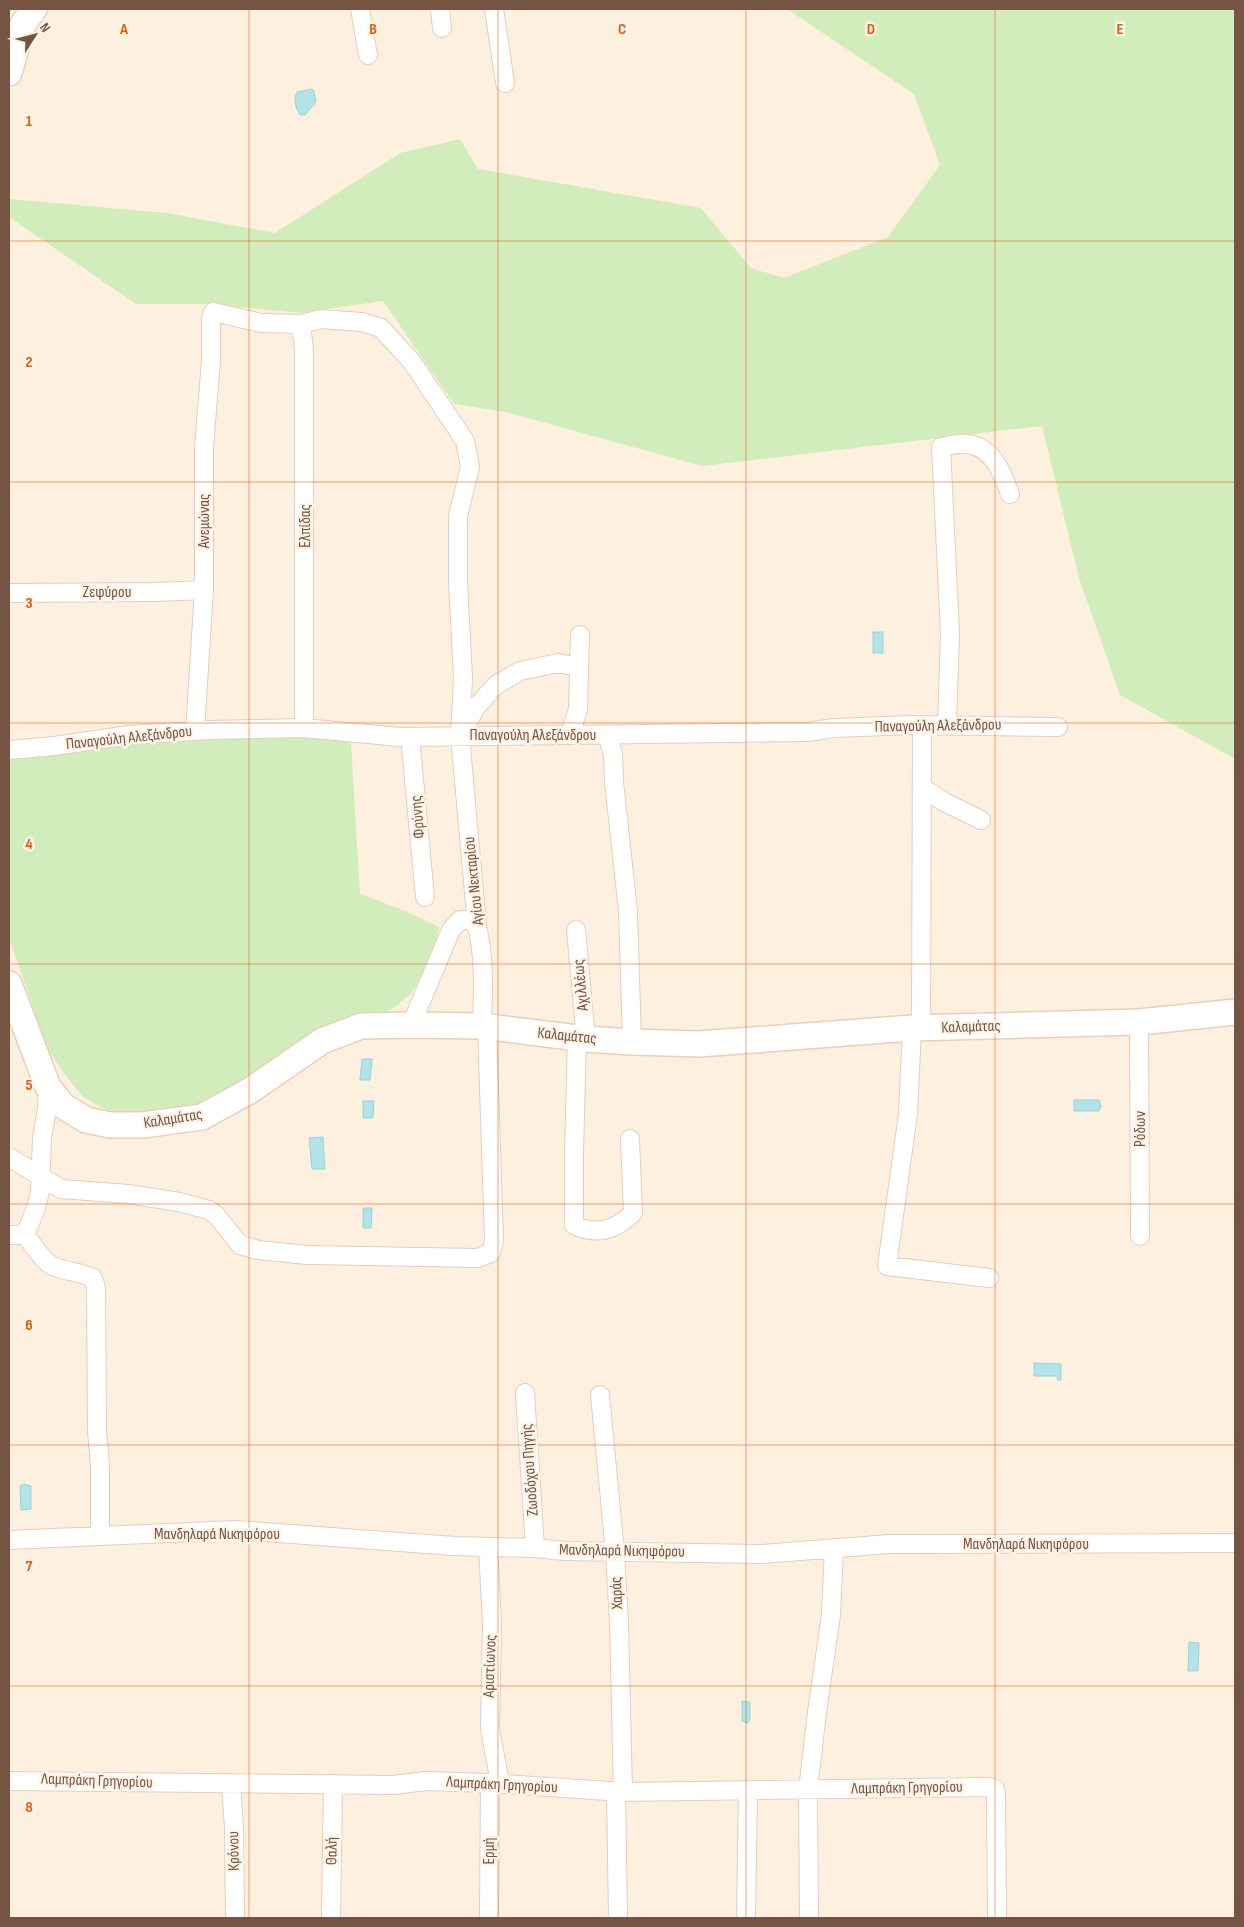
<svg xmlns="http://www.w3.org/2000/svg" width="1244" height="1927" font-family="'Sofia Sans Condensed',sans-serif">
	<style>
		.green { fill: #d1edbc }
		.water { fill: #b1e3e9; stroke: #96d4dc }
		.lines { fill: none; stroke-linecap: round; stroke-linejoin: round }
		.street-casing { stroke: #e5cdbc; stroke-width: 20 }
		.secondary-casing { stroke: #eaceb9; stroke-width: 28 }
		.street { stroke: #fff; stroke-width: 18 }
		.secondary { stroke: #fff; stroke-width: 25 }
		.grid { fill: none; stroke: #e8590c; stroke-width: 1; stroke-opacity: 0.55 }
		.labels { text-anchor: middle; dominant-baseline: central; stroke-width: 5; stroke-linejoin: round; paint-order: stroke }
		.street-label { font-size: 16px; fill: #765444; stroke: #fff4e6 }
		.grid-label { font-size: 16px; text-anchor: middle; font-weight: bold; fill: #e8590c; stroke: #fff4e6; stroke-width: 5; stroke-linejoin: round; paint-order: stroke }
	</style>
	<rect width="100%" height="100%" fill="#fef0de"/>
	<path class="green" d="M 787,9 L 1235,9 L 1235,759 L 1120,695 L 1079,578 L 1042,426 L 702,466 L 505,412 L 454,404 L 383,301 L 299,313 L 207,304 L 136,304 L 9,217 L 9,199 L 167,213 L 275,233 L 400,153 L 460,139 L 478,169 L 701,208 L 751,268 L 784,278 L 888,237 L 940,165 L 914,94 Z
		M 198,737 L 340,737 L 351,743 L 360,894 L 403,910 L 439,927 L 436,946 L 412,993 L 391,1010 L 363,1017 L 203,1107 L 145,1114 L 106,1110 L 83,1097 L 62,1071 L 47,1047 L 9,938 L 9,758 L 56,751 Z"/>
	<path class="water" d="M 312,89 L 314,91 L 316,102 L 305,115 L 300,115 C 296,109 293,100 297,92 Z
		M 873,632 L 883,632 L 883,653 L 873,653 Z
		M 362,1059 L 372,1059 L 370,1080 L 360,1080 Z
		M 1074,1100 L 1099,1100 L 1101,1106 L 1099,1111 L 1074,1111 Z
		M 363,1101 L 374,1101 L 373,1118 L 363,1118 Z
		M 323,1137 L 325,1169 L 312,1169 L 309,1138 Z
		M 363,1208 L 372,1208 L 371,1228 L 363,1228 Z
		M 1034,1363 L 1061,1364 L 1061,1380 L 1058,1380 L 1057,1376 L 1034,1376 Z
		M 24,1484 L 31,1486 L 31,1509 L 21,1510 L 20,1486 Z
		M 1189,1642 L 1199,1643 L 1198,1671 L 1188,1671 Z
		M 742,1701 L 750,1702 L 750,1719 L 748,1723 L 742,1721 Z"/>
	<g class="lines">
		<defs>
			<path id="street" d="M 360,9 L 368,55
				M 440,9 L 442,28
				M 494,9 L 505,83
				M 301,324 L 304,350 L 304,728
				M 9,593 L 157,592 L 204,590
				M 947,725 L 950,633 L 941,447 C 948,446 957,443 965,444 C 992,445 1002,472 1010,494
				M 195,731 L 204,590 L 204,447 L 211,361 L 211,319 L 213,312 L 261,323 L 301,324 L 321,319 L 362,322 L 381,328 L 412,362 L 465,441 L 470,467 L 458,516 L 458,582 L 463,678 L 460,736 L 477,926 C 485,959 483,992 482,1026
				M 463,731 L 476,707 L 496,685 L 520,671 L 558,663 L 578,667
				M 570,735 L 578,709 L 580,635
				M 607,735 L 613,754 L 614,782 L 628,911 L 632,1042
				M 410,737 L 425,897
				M 9,750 L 54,746 L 129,735 L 209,730 L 304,728 L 400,737 L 807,732 L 834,728 L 913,725 L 1058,727
				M 922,787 L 944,802 L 981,820
				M 576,930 L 586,1039
				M 1139,1022 L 1140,1236
				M 411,1025 L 451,930 L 460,920 L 470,920 L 477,926
				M 912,1028 L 908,1114 L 887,1266 L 989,1278
				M 921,1028 L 922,725
				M 577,1037 L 574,1153 L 574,1225 C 596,1236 616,1230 633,1213 L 630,1139
				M 9,1157 L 61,1189 L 128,1194 L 179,1202 L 209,1210 L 216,1215 L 240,1245 L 258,1250 L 308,1255 L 477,1258 L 491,1253 L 494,1240 L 487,1027
				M 9,1235 L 25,1235 C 33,1244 41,1259 51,1265 C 64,1272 79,1271 93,1278 L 96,1288 L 97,1431 L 100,1466 L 100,1535
				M 25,1235 L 36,1208 L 40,1191 L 42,1138 L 47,1109 L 48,1087
				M 525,1393 L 535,1548
				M 600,1395 L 615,1552 L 619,1624 L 623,1792
				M 9,1540 L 236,1530 L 454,1546 L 535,1548 L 565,1551 L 762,1554 L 889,1544 L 1235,1543
				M 488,1547 L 492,1624 L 490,1729 L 500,1783
				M 9,1781 L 393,1785 L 426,1781 L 490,1783 L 623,1792 L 988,1787 L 995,1789 L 996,1795 L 997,1918
				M 231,1784 L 234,1827 L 235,1918
				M 616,1791 L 618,1918
				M 331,1918 L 333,1784
				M 489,1918 L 490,1783
				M 746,1918 L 748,1791
				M 809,1918 L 808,1790 L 817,1712 L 831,1615 L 834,1548"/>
			<path id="secondary" d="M 9,73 L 23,24 L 34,9
				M 9,984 L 48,1087 L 63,1106 L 86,1120 L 110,1125 L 143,1125 L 202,1117 L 251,1090 L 322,1041 L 361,1026 L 411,1025 L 482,1026 L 586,1039 L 632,1042 L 699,1044 L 912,1028 L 1139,1022 L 1235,1012"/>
		</defs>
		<use href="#street" class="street-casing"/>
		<use href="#secondary" class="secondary-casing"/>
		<use href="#street" class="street"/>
		<use href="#secondary" class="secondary"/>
	</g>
	<path class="grid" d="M 249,9 L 249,1918M 498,9 L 498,1918M 746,9 L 746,1918M 995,9 L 995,1918M 9,241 L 1235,241M 9,482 L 1235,482M 9,723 L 1235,723M 9,964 L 1235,964M 9,1204 L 1235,1204M 9,1445 L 1235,1445M 9,1686 L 1235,1686"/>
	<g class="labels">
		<g class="street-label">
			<text transform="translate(204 521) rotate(-90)">Ανεμώνας</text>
			<text transform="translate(305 526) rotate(-90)">Ελπίδας</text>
			<text x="107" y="592">Ζεφύρου</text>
			<text transform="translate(938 726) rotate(-1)">Παναγούλη Αλεξάνδρου</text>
			<text x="533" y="735">Παναγούλη Αλεξάνδρου</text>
			<text transform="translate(129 738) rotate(-6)">Παναγούλη Αλεξάνδρου</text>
			<text transform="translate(418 817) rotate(-95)">Φρύνης</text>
			<text transform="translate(474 881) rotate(-96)">Αγίου Νεκταρίου</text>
			<text transform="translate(581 985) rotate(-95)">Αχιλλέως</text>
			<text transform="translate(971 1027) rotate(-2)">Καλαμάτας</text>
			<text transform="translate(567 1036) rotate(6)">Καλαμάτας</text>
			<text transform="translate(173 1119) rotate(-9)">Καλαμάτας</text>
			<text transform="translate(1140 1129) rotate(-90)">Ρόδων</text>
			<text transform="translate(530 1470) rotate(-94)">Ζωοδόχου Πηγής</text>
			<text x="217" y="1534">Μανδηλαρά Νικηφόρου</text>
			<text x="1026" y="1544">Μανδηλαρά Νικηφόρου</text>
			<text transform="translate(622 1551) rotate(1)">Μανδηλαρά Νικηφόρου</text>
			<text transform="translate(617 1593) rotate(-93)">Χαράς</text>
			<text transform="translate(490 1666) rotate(-88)">Αριστίωνος</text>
			<text transform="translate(97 1781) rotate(2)">Λαμπράκη Γρηγορίου</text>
			<text transform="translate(502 1785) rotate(3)">Λαμπράκη Γρηγορίου</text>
			<text transform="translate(907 1788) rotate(-1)">Λαμπράκη Γρηγορίου</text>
			<text transform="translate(234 1851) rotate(-91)">Κρόνου</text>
			<text transform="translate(332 1851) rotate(-89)">Θαλή</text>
			<text transform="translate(489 1851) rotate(-90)">Ερμή</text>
		</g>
	</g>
	<g class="grid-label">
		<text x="124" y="34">A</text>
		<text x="373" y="34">B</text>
		<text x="622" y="34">C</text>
		<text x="871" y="34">D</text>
		<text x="1120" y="34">E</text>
		<text x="29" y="126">1</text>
		<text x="29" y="367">2</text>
		<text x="29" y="608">3</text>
		<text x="29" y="849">4</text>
		<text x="29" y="1090">5</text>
		<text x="29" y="1330">6</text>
		<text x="29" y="1571">7</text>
		<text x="29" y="1812">8</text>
	</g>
	<rect width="1244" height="1927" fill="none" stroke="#765444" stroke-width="20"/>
	<g transform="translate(35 35) rotate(54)" stroke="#fff4e6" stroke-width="4" paint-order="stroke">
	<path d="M0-4L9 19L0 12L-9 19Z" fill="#765444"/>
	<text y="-8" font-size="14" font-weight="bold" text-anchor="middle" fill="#765444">N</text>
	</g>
</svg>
